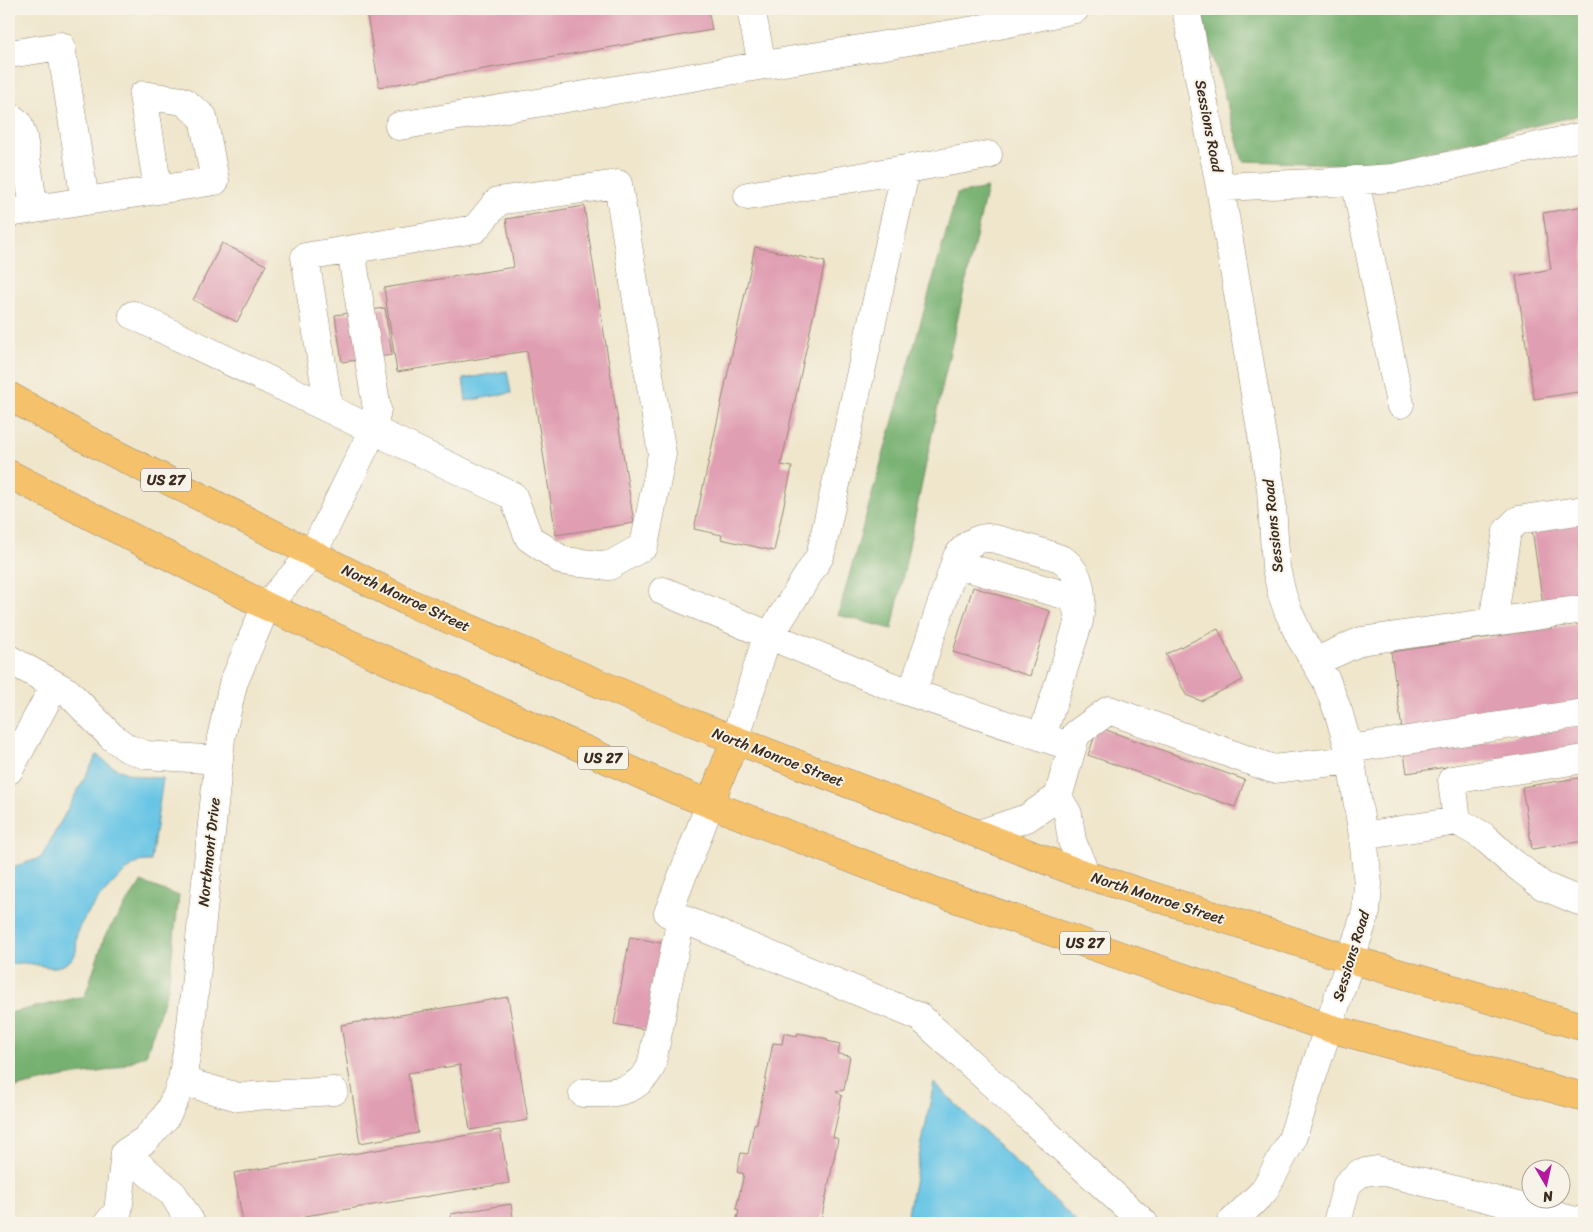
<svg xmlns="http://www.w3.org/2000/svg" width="1593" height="1232" font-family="Sriracha,sans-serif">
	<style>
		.forest { fill: #77b171; stroke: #596e48 }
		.water { fill: #67c5e5; stroke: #517882 }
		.building { fill: #e09eb2 }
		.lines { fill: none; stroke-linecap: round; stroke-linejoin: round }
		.minor-casing { stroke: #958875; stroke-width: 29 }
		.highway-casing { stroke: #958875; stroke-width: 29 }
		.minor { stroke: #fff; stroke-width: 28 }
		.highway { stroke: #f5c16b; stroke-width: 28 }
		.labels { text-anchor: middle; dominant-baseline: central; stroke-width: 4; stroke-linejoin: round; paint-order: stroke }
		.shield { fill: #f7f3e8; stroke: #73665b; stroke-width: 1 }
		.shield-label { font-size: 14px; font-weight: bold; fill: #3b2a1e }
		.street-label { font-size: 15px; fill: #3b2a1e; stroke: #f7f3e8 }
	</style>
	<rect width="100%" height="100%" fill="#f7f3e8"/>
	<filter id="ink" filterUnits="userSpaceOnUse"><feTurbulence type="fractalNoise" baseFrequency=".02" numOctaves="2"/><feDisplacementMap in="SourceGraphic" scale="10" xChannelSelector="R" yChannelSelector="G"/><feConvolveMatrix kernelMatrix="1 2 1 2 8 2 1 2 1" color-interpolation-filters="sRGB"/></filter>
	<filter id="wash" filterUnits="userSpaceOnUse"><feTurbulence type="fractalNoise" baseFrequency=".0096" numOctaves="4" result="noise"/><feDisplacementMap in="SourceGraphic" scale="20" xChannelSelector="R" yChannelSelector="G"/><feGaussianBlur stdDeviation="1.12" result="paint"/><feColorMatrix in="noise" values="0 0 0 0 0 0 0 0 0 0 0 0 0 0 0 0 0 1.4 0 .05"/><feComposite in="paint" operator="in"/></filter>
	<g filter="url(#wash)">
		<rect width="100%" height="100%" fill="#efe6cc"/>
		<path class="forest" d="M 1200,9 L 1584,9 L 1584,114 L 1371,165 L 1243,161 Z
			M 987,188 L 937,410 L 892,629 L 838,615 L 957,194 Z
			M 141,882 L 179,896 L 168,988 L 146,1055 L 111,1070 L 64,1077 L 9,1089 L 9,1013 L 85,996 L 105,935 Z"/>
		<path class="water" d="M 507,371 L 511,393 L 466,401 L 463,379 Z
			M 97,755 C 118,773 136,778 163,778 L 151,861 C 148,861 143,861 140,862 C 121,870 86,911 78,930 C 73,943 83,954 65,964 C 51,972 36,962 20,963 C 16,963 12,964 9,965 L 9,868 L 41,858 Z
			M 934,1083 L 1078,1223 L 906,1223 Z"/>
		<g id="blocks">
			<path class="building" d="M 366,9 L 708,9 L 712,30 L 379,87 Z
				M 584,206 L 634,523 L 556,535 L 527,351 L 397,372 L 384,288 L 514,267 L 506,219 Z
				M 1584,206 L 1584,391 L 1534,399 L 1516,276 L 1551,269 L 1543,213 Z
				M 222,243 L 266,265 L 237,322 L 193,300 Z
				M 755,247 L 825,262 L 781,465 L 792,467 L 774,551 L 721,539 L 722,535 L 694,529 Z
				M 385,308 L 392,355 L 342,362 L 335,315 Z
				M 1584,521 L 1584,599 L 1543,605 L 1532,529 Z
				M 973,587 L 1050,611 L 1030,676 L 953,652 Z
				M 1584,623 L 1584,701 L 1402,729 L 1391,652 Z
				M 1218,629 L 1243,680 L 1201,701 L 1186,695 L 1166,654 Z
				M 1584,726 L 1584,746 L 1407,773 L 1404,753 Z
				M 1098,727 L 1245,780 L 1235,807 L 1088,755 Z
				M 1584,777 L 1584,841 L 1532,849 L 1522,787 Z
				M 630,937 L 666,944 L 649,1030 L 614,1024 Z
				M 508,997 L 528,1120 L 470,1130 L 460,1065 L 408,1073 L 418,1133 L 360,1143 L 341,1025 Z
				M 784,1033 L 797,1036 L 798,1033 L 828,1039 L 827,1041 L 840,1044 L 838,1054 L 850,1056 L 844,1090 L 836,1091 L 842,1096 L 833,1137 L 838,1139 L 821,1221 L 818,1223 L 736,1223 L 739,1210 L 736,1209 L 744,1174 L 737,1172 L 741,1153 L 748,1154 L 754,1124 L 757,1123 L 773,1043 L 782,1044 Z
				M 500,1130 L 509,1183 L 305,1216 L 306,1223 L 243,1223 L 234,1173 Z
				M 511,1204 L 514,1223 L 452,1223 L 451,1214 Z"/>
		</g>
	</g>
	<g filter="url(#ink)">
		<use href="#blocks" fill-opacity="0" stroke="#958875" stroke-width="1"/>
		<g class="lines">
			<defs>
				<path id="minor" d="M 751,9 L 762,65
					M 1186,9 L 1220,187 L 1271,489 L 1276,568 L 1282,594 L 1288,611 L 1300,637 L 1326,680 L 1339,714 L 1349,749 L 1363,836 L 1368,884 L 1366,912 L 1292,1139 L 1264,1191 L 1231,1223
					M 9,54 L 61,46 L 85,201
					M 9,116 L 18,123 L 23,137 L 34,209
					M 399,126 L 975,30 L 1075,9
					M 1355,180 L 1400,404
					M 1220,187 L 1316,183 L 1394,178 L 1584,136
					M 748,196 L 988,155
					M 9,213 L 215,181 L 203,117 L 183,101 L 143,95 L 158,190
					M 133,315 L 373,430 L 513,496 L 529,538 L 563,561 L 609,566 L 644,546 L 662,454 L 618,184 L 498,201 L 475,229 L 305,257 L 329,409
					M 955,564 L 1068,596 L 1076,604 L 1079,621
					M 663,591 L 888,685 L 1072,747
					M 1493,622 L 1507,531 L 1518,520 L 1584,510
					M 9,659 L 68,692 L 111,736 L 127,748 L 146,755 L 219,760
					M 1315,662 L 1361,641 L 1584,609
					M 912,693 L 957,557 C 964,547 976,537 989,538 C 995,538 1059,557 1063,560 C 1066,562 1070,566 1072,569 C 1083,582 1082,605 1079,621 L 1042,736
					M 735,740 L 765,643 L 820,556 L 906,169
					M 1349,749 L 1584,713
					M 9,770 L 55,685
					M 1058,797 L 1076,734 L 1109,710 L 1273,769 L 1351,760
					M 710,804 L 668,913 L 920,1017 L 1144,1223
					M 1457,821 L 1452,780 L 1584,759
					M 979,834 L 1027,818 L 1058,797 L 1068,814 L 1072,841 L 1086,875
					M 1363,836 L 1457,821 L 1483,836 L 1508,859 L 1543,886 L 1584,903
					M 182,1081 L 238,1097 L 334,1091
					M 583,1093 C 612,1093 635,1095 651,1067 L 681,918
					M 125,1153 L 145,1140 L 165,1118 L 176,1097 L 182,1081 L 191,1025 L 221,738 L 233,684 L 266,606 L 313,553 L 373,430 L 377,409 L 351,250
					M 125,1153 L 173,1194 L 191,1223
					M 108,1223 L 118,1211 L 125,1153
					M 1337,1223 L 1347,1184 L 1360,1173 L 1377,1170 L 1584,1223"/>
				<path id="highway" d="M 9,396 L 80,436 L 410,603 L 692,723 L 1071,870 L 1350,959 L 1584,1027
					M 9,474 L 266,606 L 677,791 L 934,891 L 1329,1028 L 1584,1097
					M 710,804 L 735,740"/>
			</defs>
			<use href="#minor" class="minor-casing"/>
			<use href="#highway" class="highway-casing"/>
			<use href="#minor" class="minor"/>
			<use href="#highway" class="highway"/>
		</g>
	</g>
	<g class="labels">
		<g class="shield">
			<rect x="141" y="468.5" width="50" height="23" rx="4"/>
			<rect x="578" y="746.5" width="50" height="23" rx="4"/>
			<rect x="1060" y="931.5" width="50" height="23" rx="4"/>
		</g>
		<g class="shield-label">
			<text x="166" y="480">US 27</text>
			<text x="603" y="758">US 27</text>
			<text x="1085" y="943">US 27</text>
		</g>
		<g class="street-label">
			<text transform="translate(1209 126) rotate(79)">Sessions Road</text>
			<text transform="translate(1273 526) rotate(-96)">Sessions Road</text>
			<text transform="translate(406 598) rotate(25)">North Monroe Street</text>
			<text transform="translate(778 757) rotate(21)">North Monroe Street</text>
			<text transform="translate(209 852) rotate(-84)">Northmont Drive</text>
			<text transform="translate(1158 898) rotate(18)">North Monroe Street</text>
			<text transform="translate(1351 956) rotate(-73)">Sessions Road</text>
		</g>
	</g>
	<rect width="1593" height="1232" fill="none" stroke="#f7f3e8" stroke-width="30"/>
	<g transform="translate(1546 1184) rotate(171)"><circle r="24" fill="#f7f3e8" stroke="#aca397"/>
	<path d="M0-4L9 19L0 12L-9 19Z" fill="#b5179e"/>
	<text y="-8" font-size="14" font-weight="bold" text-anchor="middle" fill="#3b2a1e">N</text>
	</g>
</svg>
